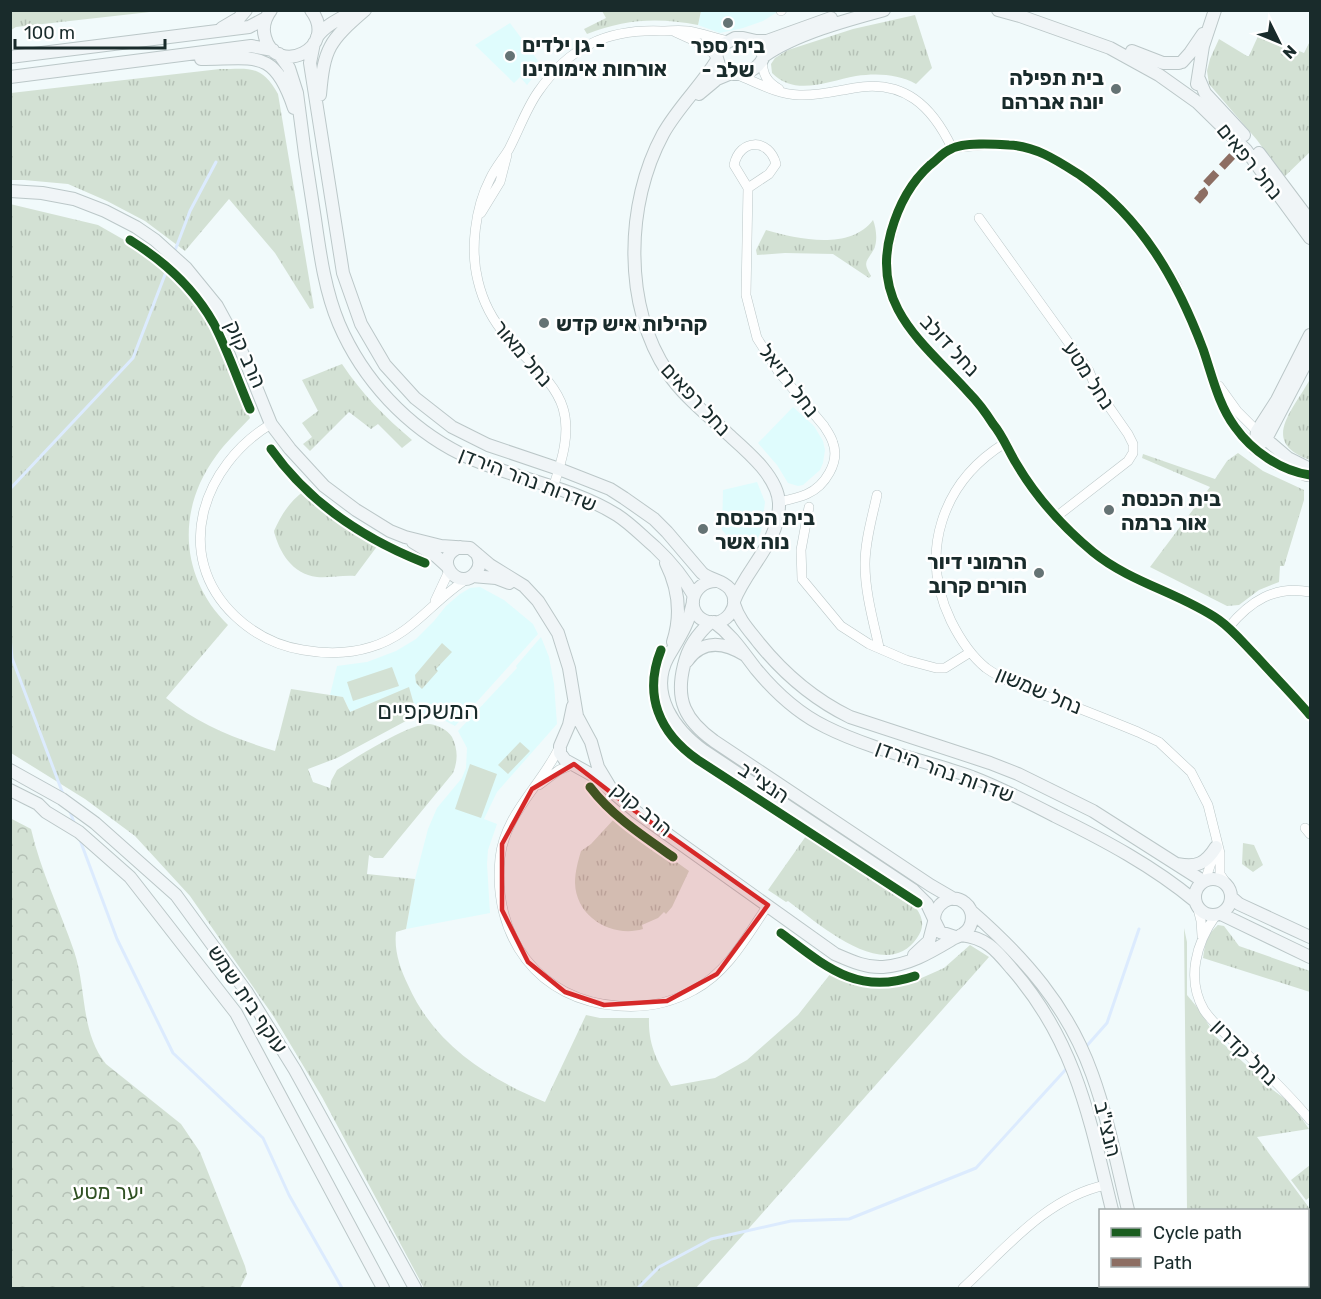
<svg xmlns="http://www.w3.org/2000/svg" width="1321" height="1299" font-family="Rubik,'Noto Sans Hebrew',sans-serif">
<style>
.built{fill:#dffcfd}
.grass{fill:url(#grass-tufts)}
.forest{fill:url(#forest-crowns)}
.pitch{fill:#d3e1d4}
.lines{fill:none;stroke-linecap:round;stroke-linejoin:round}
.stream{stroke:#dcebfe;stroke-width:3}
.street-casing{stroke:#bbc7c8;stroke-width:10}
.secondary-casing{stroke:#bbc7c8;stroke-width:14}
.street{stroke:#fdfefe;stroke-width:9}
.secondary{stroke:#f0f5f7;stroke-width:12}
.quiet{stroke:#8d6e63;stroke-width:8;stroke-dasharray:15 8;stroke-linecap:butt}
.cycleway-casing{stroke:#fff;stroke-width:13}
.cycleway{stroke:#1b5e20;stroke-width:9}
.marked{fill:#d62828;fill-opacity:0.2;stroke:#d62828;stroke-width:4.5;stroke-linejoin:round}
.poi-dot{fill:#657374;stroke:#fff;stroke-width:2}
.labels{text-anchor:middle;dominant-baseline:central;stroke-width:5;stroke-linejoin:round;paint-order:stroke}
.poi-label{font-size:21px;font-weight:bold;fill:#192b2b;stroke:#fff;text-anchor:start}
.street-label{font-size:21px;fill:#192b2b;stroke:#fff}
.park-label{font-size:21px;fill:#305123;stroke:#fff}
.quarter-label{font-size:24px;fill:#192b2b;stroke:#fff}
</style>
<defs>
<pattern id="grass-tufts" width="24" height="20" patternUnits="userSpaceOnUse" patternTransform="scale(1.5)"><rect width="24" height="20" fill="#d3e1d4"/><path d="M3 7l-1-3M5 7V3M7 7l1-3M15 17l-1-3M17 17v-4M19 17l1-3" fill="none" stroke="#b5c1b6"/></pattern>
<pattern id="forest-crowns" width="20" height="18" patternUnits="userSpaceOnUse" patternTransform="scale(1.5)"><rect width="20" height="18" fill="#d3e1d4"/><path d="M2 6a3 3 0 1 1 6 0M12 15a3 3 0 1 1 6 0" fill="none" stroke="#b5c1b6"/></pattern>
</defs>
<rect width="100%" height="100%" fill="#f1fafb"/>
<path class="built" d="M701,11H779L763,21L743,28L720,33L698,25Z
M510,23L542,66L527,85L520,77L514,83L475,45Z
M793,407L814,426L823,441L825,450L823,463L820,470L803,485L798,486L788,483L777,465L758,443Z
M757,482L765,502L761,532L756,540L732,541L722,530L723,490Z
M480,587L504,600L533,624L538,634L455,726L434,715H417L409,688L350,712L343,697L330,695L337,666L367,662L396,651L416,639L434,621L446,606L460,594L470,588Z
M541,637L549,657L554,684L557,724L497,792L484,819L497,824L488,850L487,864L490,913L406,929L415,879L428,829L437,808L462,778L466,768L467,748L458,731L517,668L516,666Z"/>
<path class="grass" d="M11,10H159V11L16,27L11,30Z
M602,11H701L698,25C658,17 625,19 587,34L584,29L606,18Z
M915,15L932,68L916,84C898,74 877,73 856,76C828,81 795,97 772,73L771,64L775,58L788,50L853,29Z
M1259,34L1304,53L1310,41V152L1284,177L1257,140L1209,84L1207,71L1210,59L1219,39L1247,56H1249Z
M220,69C250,69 261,64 278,94L314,308L310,309L275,253L229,199L185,251L145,221L107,201L68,184L24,180H11V93Z
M10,204L98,225L133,245L169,272L186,290L213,331L250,418C239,430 226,442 216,456C176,510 180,578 228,625L166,698C198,724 236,739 275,751L291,689L343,697L350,712L409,687L417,715L337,758L308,769L313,782L330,788L331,781L337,770C355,758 408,724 428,724C436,724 448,730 452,737C458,749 458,761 453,773L383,858H374L369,855L367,874L415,879L406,929L396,932C394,951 400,968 408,985C434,1044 487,1078 545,1102L586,1015L600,1018H649C648,1046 658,1062 671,1086L715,1078L747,1060L798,1015L831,973L862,986L903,983L917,980L944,968L970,945L989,957L696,1288H424L322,1097L274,1017L190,896L135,836L85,799L11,753Z
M873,220C876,227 878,241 874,249C867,262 862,261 871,276L869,278L833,254L785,253L757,255L756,250L766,230C797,239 850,251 873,220Z
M342,364C362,394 385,417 412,440L402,448L378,424L371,429L349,412L310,451L303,444L312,437L302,423L318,411L302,380Z
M1310,379V460C1259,442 1293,411 1310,379Z
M1238,453L1263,471L1304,490V500L1284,566H1280L1279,582L1259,590L1239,605L1227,606L1150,567L1210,487L1142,458L1143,454L1215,479L1227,461Z
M304,491L341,522L378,545L355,576C343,575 329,578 317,577C292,574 279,552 274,531C281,515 290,501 304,491Z
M442,643L452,652L436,669L438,671L422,689L416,683L415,675Z
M520,742L530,751L508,774L498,765Z
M615,818L689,871L672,907L666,914L664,912L658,918L642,925L643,929C613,938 576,918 575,883C575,872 578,861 581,851L591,844Z
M806,836L916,908C923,918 925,927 917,938C885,985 817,922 788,901L786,902L768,890Z
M1243,843L1254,845L1263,865L1253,872L1242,864Z
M1218,925L1224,926L1239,946L1310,971V992L1203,958C1205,944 1207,934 1218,925Z
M1184,928L1187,942V995L1201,1012L1215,1036L1273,1090L1292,1104L1309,1129L1257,1137L1310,1209V1288H1188V1286H1308V1210H1187Z
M1310,1165V1197L1306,1200L1291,1180Z"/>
<path class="forest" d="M10,818L31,829C41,872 60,910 74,951C87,989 80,1032 106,1064L181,1124L200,1152L245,1266L247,1274L240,1288H11Z"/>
<path class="pitch" d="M392,667L399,686L353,701L347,682Z
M470,764L497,774L481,818L455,809Z"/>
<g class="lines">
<path class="stream" d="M174,253L190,211L216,162
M10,489L133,358L171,259
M10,637L12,658L63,794
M69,809L75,825
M80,840L117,939L173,1053L263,1138L289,1195L342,1288
M1084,1049L1107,1023L1139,929
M638,1288L659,1267L711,1239L791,1221L849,1219L976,1168L1068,1067"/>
<g class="street-casing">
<path id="street" d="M781,11L782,10
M675,32L697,42L716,55
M762,61C763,75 767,82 779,89
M738,75C758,83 776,94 799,95C818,96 836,91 854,88C904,79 932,106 952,148
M748,188L769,174L776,164C769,138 740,138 734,165L748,188L746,295L757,338L778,371L824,426C827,431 831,436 833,443C840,462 825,486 807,494C798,498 788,500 779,502
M481,213L500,182L507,155
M979,218L1089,371L1096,388L1128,434L1133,444V453L1128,461L1056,517
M1219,386L1237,411L1257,431
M271,424C203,465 171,555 235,616C254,634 277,646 303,650C326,654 349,654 371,647C412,635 433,600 467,579
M1005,443C942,482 918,553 951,621C960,639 970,655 986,668C1007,683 1033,691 1057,700C1084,710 1111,721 1138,732L1159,742L1191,772L1208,805L1220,853V874L1228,886
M1255,448L1233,424L1220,399L1201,345L1176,284L1141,231L1095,185L1049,155L1018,145L993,144L952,148L924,171L912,186L896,216L887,255L888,279L892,299L909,329L983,410L998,430L1016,464L1037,496L1073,534L1095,554L1130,576L1195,605L1222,622L1310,715
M553,488C561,463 571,434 563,408C554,379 525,360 507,337C493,321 483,302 478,281C470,250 475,208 490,179C495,168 503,159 509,149C519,130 526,109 538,92C569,47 606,29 661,31C670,31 679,30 688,31C701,33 714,38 728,41
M877,495C872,518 865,541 865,564C865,592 873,620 879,647
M809,507L801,550L802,579L841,626L869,644L906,660L936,668H945L969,653
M435,601L449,571
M1228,628C1250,601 1275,585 1310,592
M560,746C542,785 505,813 500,858C492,936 538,1001 619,1006C644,1008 671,1003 694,990C728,972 747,936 768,905
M539,785L559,770L574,764
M1305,828L1310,834
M1205,881L1215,851
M1198,909L1201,921L1202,936
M1216,915C1196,943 1186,979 1204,1010C1214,1025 1230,1038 1243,1050C1266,1073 1290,1095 1310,1120
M963,1288C1005,1249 1047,1197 1106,1185"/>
</g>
<g class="secondary-casing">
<path id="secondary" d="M271,10C265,18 262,27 265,37C276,78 340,48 311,10
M998,10L1020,16L1110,48L1159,75L1197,102L1246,150L1310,238
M222,28L239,18L246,10
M317,37C326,24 342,18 356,10
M735,38H743L756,41L764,56C758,73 733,80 720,68L716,55L722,45Z
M756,41H767L831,18
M314,43L310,63L343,273L361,324L385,365L415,398L452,427L488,445L559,469L610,489L624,498L654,519L667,532L702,573C710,580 723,580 730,589C742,605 726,627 708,622C683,614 691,581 716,581
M1132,51L1163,63H1179
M279,54L289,68L297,93C302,135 308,177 315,219C320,254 325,291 339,324C363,380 407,427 461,454C511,479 569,485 617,515C631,524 642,536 655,547C671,562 683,576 694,596
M764,56C795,34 847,20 884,10
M10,57L249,27L266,18
M201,59C256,59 274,48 294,108
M717,60C701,86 678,107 663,134C625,204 623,306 668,373C683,396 709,416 729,435C747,451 778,477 779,503C780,542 747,567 734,601
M1182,62L1190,53L1203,34
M10,77L251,46L273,50
M1199,79L1205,93L1244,135
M1197,84L1203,46L1215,10
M699,94L717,79L729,74
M320,95C324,48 329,41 365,10
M1259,153L1310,221
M10,191L42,193L74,199L105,211L136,227L155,240L186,268L217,306L241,350L271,424L290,449L324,486L356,510L390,531L405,537L441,546L470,548L490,565L524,586L538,601L558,633L569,668L577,716L591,742L598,767L613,792
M1260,434L1288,458L1310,469
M1255,448L1257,431L1277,400L1310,335
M1255,448L1266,439L1310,355
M1255,448L1276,463L1307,475
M413,542L436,556L447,566
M460,547C429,559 461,594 476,572C481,566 480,560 477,554
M666,563C679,589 682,614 673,642
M472,576L496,578L509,583
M693,602C689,624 679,638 668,657C648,694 675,730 704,751L913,890L927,904L934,919
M734,604C739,620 749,630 759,643C785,675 813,699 850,717L990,763L1018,774L1093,811L1203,881
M711,622C697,634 688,647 684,665C675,700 685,720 714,741L930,885L954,899
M714,622C732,635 742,651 756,669C775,692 799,714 826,727C872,750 924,760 972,777C1001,788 1028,802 1055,816C1104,840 1153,866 1195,901
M687,661C702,639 724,642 745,655
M573,706L569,725L560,746V753L565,760L592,775L635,811L835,954C851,961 866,968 883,967C909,965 929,953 951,940C955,937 959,937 963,934C974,927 975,911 965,903C951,891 934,905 934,920L940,932L955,937
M10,770L62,799L95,823L176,895L246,991L295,1070L415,1288
M10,790L38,804L46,812L79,832L130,877L236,1013L383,1288
M1178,864C1197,868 1206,863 1216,847
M1195 897a18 18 0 1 1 36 0a18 18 0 1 1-36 0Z
M1231,897L1239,904L1310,937
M971,911C1024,957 1068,1007 1092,1074C1108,1118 1117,1165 1128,1210
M1221,914L1310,957
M961,935C987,938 996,950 1012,969C1076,1042 1090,1120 1112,1210
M914,955L929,941L934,922
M1131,1286V1288
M1147,1286V1288"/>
</g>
<use href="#street" class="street"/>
<use href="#secondary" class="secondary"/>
<path class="quiet" d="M1197,201L1204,193L1201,189L1236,152"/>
<g class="cycleway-casing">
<path id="cycleway" d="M130,240C164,261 194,288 214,324C228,351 238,381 250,409
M271,449C310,504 364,539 425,563
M1310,475C1281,471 1252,451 1235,427C1218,404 1212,375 1203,349C1177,280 1142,218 1080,175C1058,161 1036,146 1009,145C994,144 964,142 951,149C943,152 937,160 930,165C910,183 898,207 891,232C870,307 925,344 969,393C978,402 986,413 993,424C1003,436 1008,450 1016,463C1036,497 1063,527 1093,552C1131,583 1180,593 1219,620C1233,630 1245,645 1257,657C1275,677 1293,695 1310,715
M661,650C643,695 659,733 698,760L918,903
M590,787C612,816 643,836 673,857
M781,933C825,966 857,996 915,976"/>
</g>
<use href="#cycleway" class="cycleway"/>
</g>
<path class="marked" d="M574,764L635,811L768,905L717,974L667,1001L604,1005L565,992L528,962L502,910V844L532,789Z"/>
<g class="poi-dot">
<circle cx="728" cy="23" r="6"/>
<circle cx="510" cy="56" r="6"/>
<circle cx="1116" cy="89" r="6"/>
<circle cx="544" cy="323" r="6"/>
<circle cx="1109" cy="510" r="6"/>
<circle cx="703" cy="529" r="6"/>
<circle cx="1039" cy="573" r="6"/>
</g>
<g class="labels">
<g class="poi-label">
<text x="522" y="44">גן ילדים -<tspan x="522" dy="24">אורחות אימותינו</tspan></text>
<text x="728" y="45" text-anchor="middle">בית ספר<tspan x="728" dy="24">- שלב</tspan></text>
<text x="1104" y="77" text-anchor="end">בית תפילה<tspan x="1104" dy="24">יונה אברהם</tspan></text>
<text x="556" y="323">קהילות איש קדש</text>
<text x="1121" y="498">בית הכנסת<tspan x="1121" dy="24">אור ברמה</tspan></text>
<text x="715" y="517">בית הכנסת<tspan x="715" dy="24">נוה אשר</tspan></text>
<text x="1027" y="561" text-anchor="end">הרמוני דיור<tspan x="1027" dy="24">הורים קרוב</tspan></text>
</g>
<g class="street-label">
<text transform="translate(1250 161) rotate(51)">נחל רפאים</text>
<text transform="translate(950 345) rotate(47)">נחל דולב</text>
<text transform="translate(523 353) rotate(50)">נחל מאור</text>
<text transform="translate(246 354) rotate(66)">הרב קוק</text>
<text transform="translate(1089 375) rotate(57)">נחל מטע</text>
<text transform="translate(789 380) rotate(53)">נחל רזיאל</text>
<text transform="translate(696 399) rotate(47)">נחל רפאים</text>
<text transform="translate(528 479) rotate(21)">שדרות נהר הירדן</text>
<text transform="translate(1039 690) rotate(23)">נחל שמשון</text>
<text transform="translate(945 771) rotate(20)">שדרות נהר הירדן</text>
<text transform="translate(764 782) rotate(34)">הנצי"ב</text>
<text transform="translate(642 809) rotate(39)">הרב קוק</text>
<text transform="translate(248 999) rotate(56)">עוקף בית שמש</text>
<text transform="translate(1245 1052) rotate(45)">נחל קדרון</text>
<text transform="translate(1108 1129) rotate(76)">הנצי"ב</text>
</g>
<g class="park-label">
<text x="108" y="1191">יער מטע</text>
</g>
<g class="quarter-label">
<text x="428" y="711">המשקפיים</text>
</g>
</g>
<rect width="1321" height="1299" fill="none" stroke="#192b2b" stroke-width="24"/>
<rect x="1099" y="1209" width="210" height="78" fill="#ffffff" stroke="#a3aaaa" stroke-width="1.5"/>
<rect x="1111" y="1228" width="30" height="9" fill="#1b5e20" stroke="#a3aaaa" stroke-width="1.5"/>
<text x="1153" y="1239" font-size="18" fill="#192b2b">Cycle path</text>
<rect x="1111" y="1258" width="30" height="9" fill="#8d6e63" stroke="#a3aaaa" stroke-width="1.5"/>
<text x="1153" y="1269" font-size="18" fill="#192b2b">Path</text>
<g transform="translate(1279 42) rotate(133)" stroke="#ffffff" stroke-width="4.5" paint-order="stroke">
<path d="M0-4.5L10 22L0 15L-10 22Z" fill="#192b2b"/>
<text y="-9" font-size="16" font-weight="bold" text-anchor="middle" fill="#192b2b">N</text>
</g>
<path d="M15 39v9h150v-9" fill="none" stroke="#192b2b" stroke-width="3"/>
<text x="24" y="39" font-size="18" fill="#192b2b" stroke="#ffffff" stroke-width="4.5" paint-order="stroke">100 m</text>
</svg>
